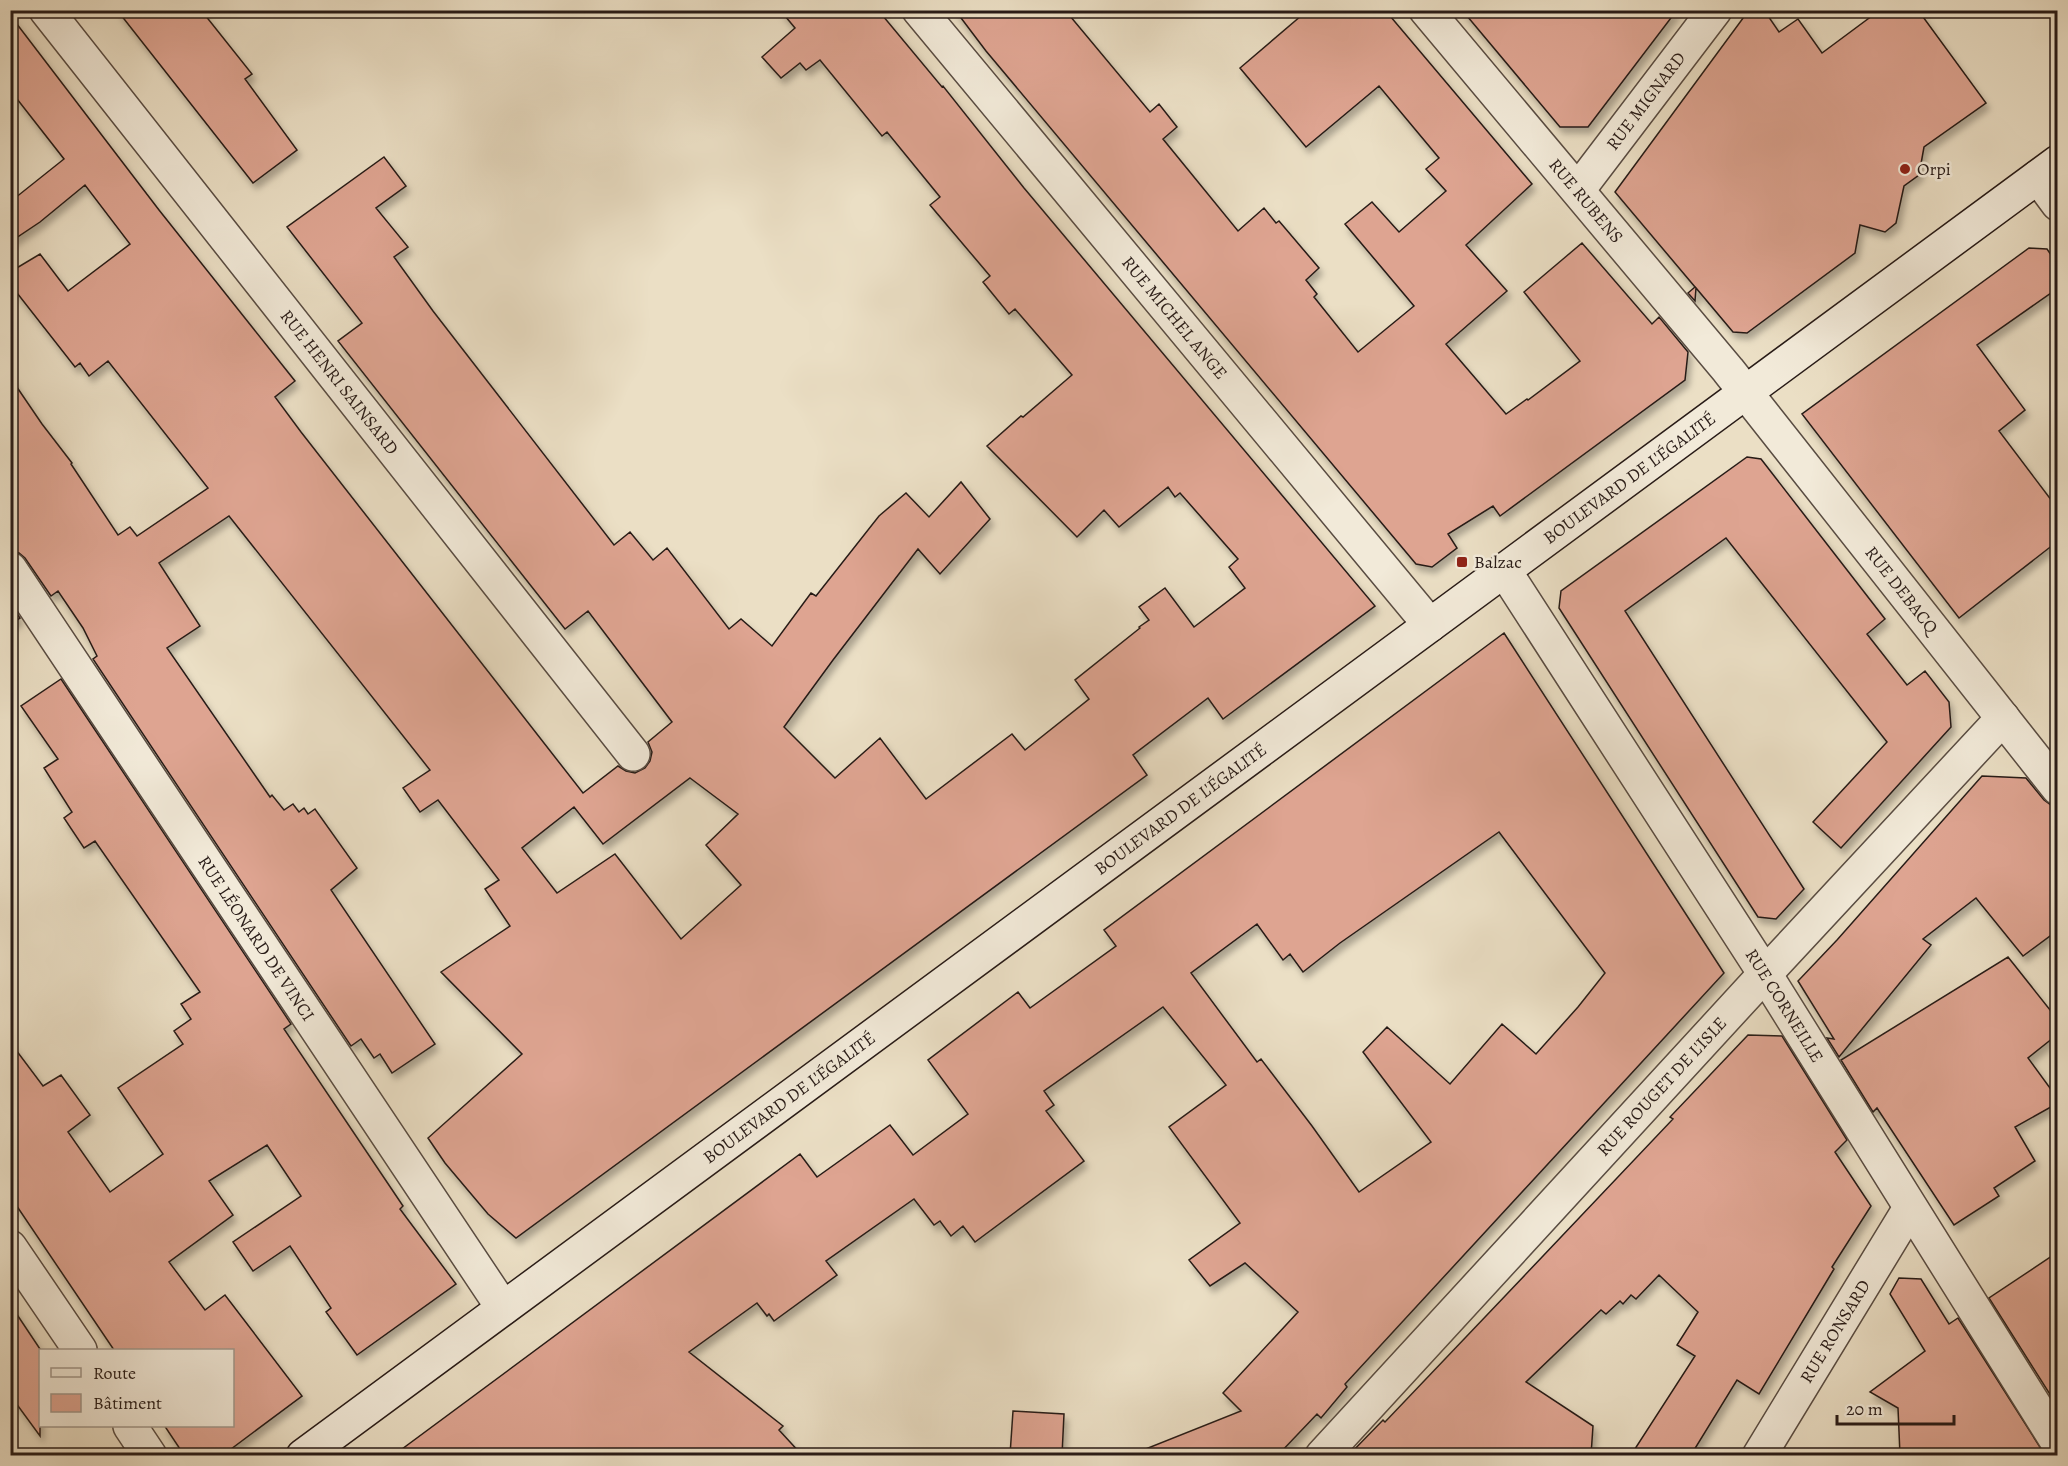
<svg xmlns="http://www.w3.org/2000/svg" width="2068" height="1466" font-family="Alegreya,serif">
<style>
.building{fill:#dea491;stroke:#281b17;stroke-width:1.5;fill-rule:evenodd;filter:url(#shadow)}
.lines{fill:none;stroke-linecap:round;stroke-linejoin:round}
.minor-casing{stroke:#594c42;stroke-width:36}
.secondary-casing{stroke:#281b17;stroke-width:36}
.minor{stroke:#f2ead9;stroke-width:33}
.secondary{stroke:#f2ead9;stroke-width:33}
.poi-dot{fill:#8f2418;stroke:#f2ead9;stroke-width:2}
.labels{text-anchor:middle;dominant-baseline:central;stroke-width:5;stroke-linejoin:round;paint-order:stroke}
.street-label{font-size:18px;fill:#281b17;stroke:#f2ead9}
.poi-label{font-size:18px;fill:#281b17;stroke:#f2ead9;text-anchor:start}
</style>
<defs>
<filter id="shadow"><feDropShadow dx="3.5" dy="6" stdDeviation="3" flood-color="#0004"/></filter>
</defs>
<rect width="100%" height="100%" fill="#ebdfc5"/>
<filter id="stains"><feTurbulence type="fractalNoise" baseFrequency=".00333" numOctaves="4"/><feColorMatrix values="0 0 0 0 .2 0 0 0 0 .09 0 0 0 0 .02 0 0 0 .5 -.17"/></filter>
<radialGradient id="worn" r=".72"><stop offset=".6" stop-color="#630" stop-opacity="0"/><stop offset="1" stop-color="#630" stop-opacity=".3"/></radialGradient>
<path class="building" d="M117,10H201L252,74L245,79L297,150L253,183Z
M780,10H878L942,87L943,86L1024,188L1375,606L1223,719L1208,698L1133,755L1147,775L516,1238L488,1214L445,1163L428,1138L522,1054L441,972L510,926L485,889L499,880L438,800L420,812L403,788L430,770L229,516L159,563L200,626L167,648L270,797L272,795L284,810L293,804L299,812L304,808L308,814L315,809L357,868L331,890L435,1044L392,1073L380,1054L374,1058L361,1039L351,1046L93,659L97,656L83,628L58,591L51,596L25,558L19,553L10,551V377L42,424L72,463L71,464L118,535L130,527L137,536L208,488L108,361L89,376L80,363L75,367L10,284V272L40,254L68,291L130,244L85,185L40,222L10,242V202L64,159L10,90V15L159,210L295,381L275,397L301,432L583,793L618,766L626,771L635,773L645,768L650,761L652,752L648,742L672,722L588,611L565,629L338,341L362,323L287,227L384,157L406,186L376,208L408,247L394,257L433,311L614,545L630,532L653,560L667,548L729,629L741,619L772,646L811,593L816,596L879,516L906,493L929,517L961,482L990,519L940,574L918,549L833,660L784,727L835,778L880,738L926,799L1012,734L1025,750L1089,699L1075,680L1140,628L1139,627L1149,620L1139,607L1165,588L1194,627L1245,588L1229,567L1238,559L1180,493L1175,497L1168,487L1119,527L1104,510L1077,537L987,446L1021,416L1023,417L1072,375L1015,309L1009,314L983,282L990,276L930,205L940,197L887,132L882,136L820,60L806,70L800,63L781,78L762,57L795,28ZM690,778L738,814L706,845L741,885L681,939L615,854L557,893L522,848L574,807L603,844Z
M955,10H1065L1150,112L1159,104L1177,127L1163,139L1238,231L1264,208L1276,223L1279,221L1319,268L1306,280L1317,294L1314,297L1358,352L1414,306L1345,224L1372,202L1399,232L1446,191L1426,169L1439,158L1379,86L1306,147L1240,68L1308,10H1385L1532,184L1466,245L1507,291L1446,344L1506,414L1527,399L1528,400L1580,361L1524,292L1582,243L1652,324L1659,317L1688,352L1685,380L1500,516L1493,506L1448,534L1457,548L1432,567L1416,564L986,51Z
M1462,10H1677L1588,127H1560Z
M1749,10H1764L1779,32L1798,19L1822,53L1880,10H1918L1986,103L1924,147L1919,175L1904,186L1896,223L1885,232L1860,225L1855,253L1747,333L1733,332L1696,288L1695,301L1688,293L1695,287L1615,192Z
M2029,248L2047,249L2058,265V288L1977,345L2025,410L1999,431L2058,509V541L1959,618L1802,414Z
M1747,457L1761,459L1885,619L1867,634L1907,685L1925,671L1949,702L1951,727L1841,848L1813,822L1887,742L1726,538L1625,611L1804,889L1776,919L1758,917L1559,608L1561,591Z
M10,604L20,618L10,625Z
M1504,633L1724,973L1345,1384L1347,1387L1321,1418L1317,1414L1278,1455H1133V1454L1241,1411L1223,1393L1298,1312L1245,1263L1210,1286L1189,1260L1240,1223L1169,1127L1226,1085L1163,1007L1044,1091L1054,1105L1046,1111L1084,1161L975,1242L963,1226L951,1236L940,1221L934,1225L914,1199L826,1261L837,1275L774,1321L769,1314L767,1316L757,1303L689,1352L783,1426L779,1430L802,1455H557L552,1449L543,1455H394L800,1154L817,1177L890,1125L913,1155L968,1114L928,1060L1018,992L1030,1008L1116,946L1104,930ZM1499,832L1605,973L1578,1007L1536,1054L1502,1024L1450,1084L1387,1027L1363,1052L1431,1142L1359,1192L1312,1126L1261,1059L1257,1062L1191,973L1257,924L1283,960L1290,954L1303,972L1340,943Z
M61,679L291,1024L284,1029L403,1206L400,1209L456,1284L357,1355L326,1312L331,1308L290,1246L253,1271L233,1242L301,1196L267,1145L209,1181L233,1215L169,1262L205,1310L225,1295L302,1396L223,1455H184L164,1425H232V1350H114L10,1196V1042L43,1086L61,1075L90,1115L68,1132L110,1192L163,1154L118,1088L183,1044L174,1031L191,1019L181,1004L200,992L95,841L84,848L64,818L72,812L44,768L58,759L21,706Z
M1982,776L2026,778L2044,800L2051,805L2058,806V930L2023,956L1976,898L1923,939L1931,945L1839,1057L1827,1038L1834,1039L1798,981L1837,940Z
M2008,957L2058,1020V1034L2028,1058L2058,1099V1103L2015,1127L2035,1161L1994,1188L1999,1196L1954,1225L1877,1108L1873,1112L1841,1060Z
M1748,1035L1782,1036L1847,1140L1835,1152L1871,1206L1832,1267L1834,1269L1759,1394L1737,1380L1691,1455H1631L1695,1356L1677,1345L1698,1312L1659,1275L1636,1299L1631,1295L1623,1304L1620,1301L1606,1314L1601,1310L1526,1382L1593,1426L1591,1455H1349L1383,1420L1385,1422L1506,1295L1673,1119L1670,1117Z
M2058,1252V1407L1989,1298Z
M1899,1278L1921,1279L1949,1324L1958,1318L2045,1455H1900L1898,1408L1870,1392L1925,1351L1890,1294Z
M10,1304L40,1349V1436L10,1395Z
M1013,1411L1064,1414L1062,1455H1010Z"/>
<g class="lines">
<g class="minor-casing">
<g id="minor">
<path id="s1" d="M46,10L633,754"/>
<path id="s2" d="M919,10L1430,625"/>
<path id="s3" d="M1426,10L1728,370L2058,788"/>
<path d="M2038,177L2058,204"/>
<path id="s4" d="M1578,190L1715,10"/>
<path id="s5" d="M10,569L503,1308"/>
<path id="s6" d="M1504,570L1765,974L2058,1443"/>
<path d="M10,1247L80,1350"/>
<path d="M130,1426L150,1456"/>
<path id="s7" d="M1322,1456L1765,974L2003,718"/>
<path id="s8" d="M1759,1456L1910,1208"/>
</g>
</g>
<g class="secondary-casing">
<g id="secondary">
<path id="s9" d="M303,1456L2058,162"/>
</g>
</g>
<use href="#minor" class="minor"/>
<use href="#secondary" class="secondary"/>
</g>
<g class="poi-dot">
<circle cx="1905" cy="169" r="6"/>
<rect x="1456" y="556" width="12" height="12" rx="3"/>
</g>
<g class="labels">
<g class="street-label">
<text stroke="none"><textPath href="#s4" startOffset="112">RUE MIGNARD</textPath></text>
<text stroke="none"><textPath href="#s3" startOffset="249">RUE RUBENS</textPath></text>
<text stroke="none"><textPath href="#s2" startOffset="400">RUE MICHEL ANGE</textPath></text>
<text stroke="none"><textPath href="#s1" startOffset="474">RUE HENRI SAINSARD</textPath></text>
<text stroke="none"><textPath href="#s9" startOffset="1648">BOULEVARD DE L'ÉGALITÉ</textPath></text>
<text stroke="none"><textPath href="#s3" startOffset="750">RUE DEBACQ</textPath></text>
<text stroke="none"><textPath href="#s9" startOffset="1090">BOULEVARD DE L'ÉGALITÉ</textPath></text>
<text stroke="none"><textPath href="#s5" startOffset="444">RUE LÉONARD DE VINCI</textPath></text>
<text stroke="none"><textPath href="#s6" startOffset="518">RUE CORNEILLE</textPath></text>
<text stroke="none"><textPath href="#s7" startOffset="502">RUE ROUGET DE L'ISLE</textPath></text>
<text stroke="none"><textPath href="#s9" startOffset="604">BOULEVARD DE L'ÉGALITÉ</textPath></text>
<text stroke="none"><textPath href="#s8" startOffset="146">RUE RONSARD</textPath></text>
</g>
<g class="poi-label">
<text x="1917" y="169">Orpi</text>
<text x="1474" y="562">Balzac</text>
</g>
</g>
<rect width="2068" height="1466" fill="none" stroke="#ebdfc5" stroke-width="36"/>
<rect x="12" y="12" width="2044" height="1442" fill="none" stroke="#281b17" stroke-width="3"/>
<rect x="18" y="18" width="2032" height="1430" fill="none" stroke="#281b17" stroke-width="1.5"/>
<rect x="39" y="1349" width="195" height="78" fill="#f2ead9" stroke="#a1978b" stroke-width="1.5"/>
<rect x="51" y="1368" width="30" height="9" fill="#f2ead9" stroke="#a1978b" stroke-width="1.5"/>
<text x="93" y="1379" font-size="18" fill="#281b17">Route</text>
<rect x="51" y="1394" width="30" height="18" fill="#dea491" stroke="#a1978b" stroke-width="1.5"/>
<text x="93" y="1409" font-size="18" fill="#281b17">Bâtiment</text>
<path d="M1837 1415v9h117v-9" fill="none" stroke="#281b17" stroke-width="3"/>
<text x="1846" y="1415" font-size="18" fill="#281b17" stroke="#f2ead9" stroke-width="4.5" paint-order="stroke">20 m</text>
<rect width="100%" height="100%" filter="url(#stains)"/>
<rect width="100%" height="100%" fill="url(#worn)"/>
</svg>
